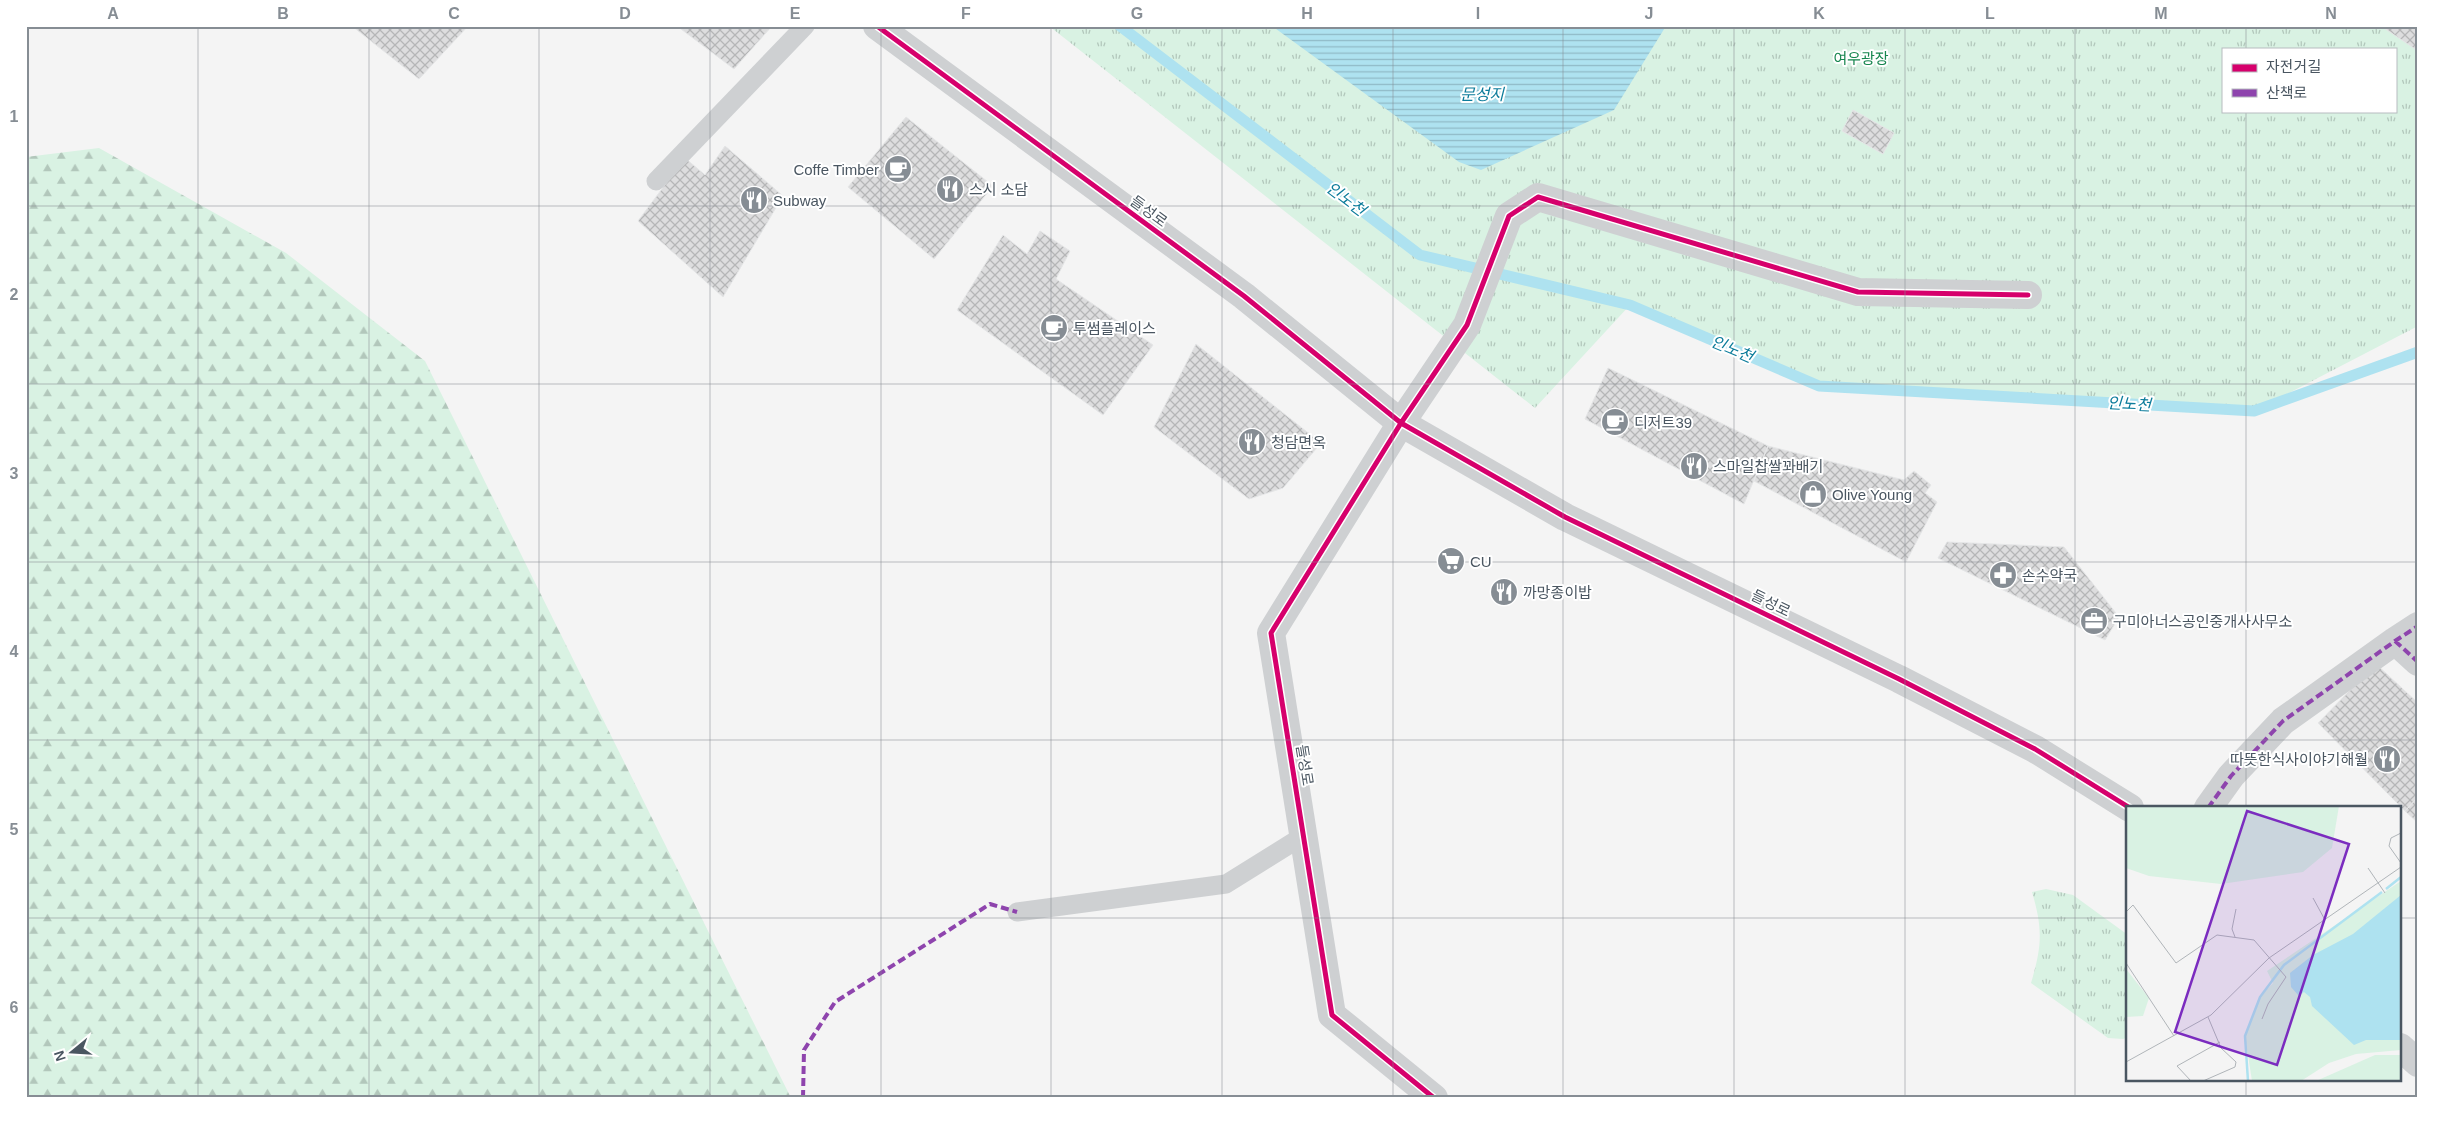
<svg xmlns="http://www.w3.org/2000/svg" width="2444" height="1124" font-family="Arial,'Noto Sans KR',sans-serif">
<style>
.forest{fill:url(#forest-firs)}
.park{fill:url(#park-tufts);fill-rule:evenodd}
.water{fill:url(#water-rules)}
.lines{fill:none;stroke-linecap:round;stroke-linejoin:round}
.stream{stroke:#aee2f0;stroke-width:11}
.building{fill:url(#building-cross-hatch);stroke:#e5e6e7}
.service{stroke:#ced0d2;stroke-width:19}
.minor{stroke:#ced0d2;stroke-width:28}
.tertiary{stroke:#ced0d2;stroke-width:28}
.quiet{stroke:#8e44ad;stroke-width:4;stroke-dasharray:8 4;stroke-linecap:butt}
.cycleway-casing{stroke:#fff;stroke-width:8}
.cycleway{stroke:#d6006c;stroke-width:5}
.grid{fill:none;stroke:#868d94;stroke-width:1;stroke-opacity:0.55}
.labels{text-anchor:middle;dominant-baseline:central;stroke-width:4;stroke-linejoin:round;paint-order:stroke}
.park-label{font-size:15px;fill:#17864f;stroke:#fff}
.poi-label{font-size:15px;fill:#4a5661;stroke:#fff;text-anchor:start}
.street-label{font-size:15px;fill:#4a5661;stroke:#fff}
.water-label{font-size:16px;font-style:italic;fill:#0c7c9b;stroke:#fff}
.inset-river{fill:none;stroke:#aee2f0;stroke-width:2.5}
.inset-road{fill:none;stroke:#b0b5b9;stroke-width:1}
.view{fill:#7b2cbf;fill-opacity:0.15;stroke:#7b2cbf;stroke-width:2.5}
.inset-edge{fill:none;stroke:#4a5661;stroke-width:2.5}
.neatline{fill:none;stroke:#868d94;stroke-width:2}
.grid-label{font-size:16px;text-anchor:middle;font-weight:bold;fill:#868d94}
</style>
<defs>
<pattern id="forest-firs" width="22" height="20" patternUnits="userSpaceOnUse" patternTransform="scale(1.25)"><rect width="22" height="20" fill="#d9f2e3"/><path d="M5 1l3.5 6h-7zM16 11l3.5 6h-7z" fill="#b2c7bb"/></pattern>
<pattern id="park-tufts" width="24" height="20" patternUnits="userSpaceOnUse" patternTransform="scale(1.25)"><rect width="24" height="20" fill="#d9f2e3"/><path d="M3 7l-1-3M5 7V3M7 7l1-3M15 17l-1-3M17 17v-4M19 17l1-3" fill="none" stroke="#b2c7bb"/></pattern>
<pattern id="water-rules" width="6" height="5" patternUnits="userSpaceOnUse" patternTransform="scale(1.25)"><rect width="6" height="5" fill="#aee2f0"/><path d="M0 2.5h6" fill="none" stroke="#90bac6"/></pattern>
<pattern id="building-cross-hatch" width="8" height="8" patternUnits="userSpaceOnUse" patternTransform="scale(1.25)"><rect width="8" height="8" fill="#ddddde"/><path d="M0 0l8 8M0 8l8-8" fill="none" stroke="#b5b6b7"/></pattern>
</defs>
<rect width="100%" height="100%" fill="#f4f4f4"/>
<path class="forest" d="M99,148L286,253L425,361L791,1098H26V157Z"/>
<path class="park" d="M1049,26H2418V326L2254,411L1819,386L1630,305L1535,408ZM2223,49H2395V111H2223Z
M2046,889L2073,895L2128,935V1037L2123,1039L2108,1038L2031,983C2042,946 2043,929 2032,892Z"/>
<path class="water" d="M1272,26H1666L1614,110L1481,170L1459,162Z"/>
<g class="lines">
<path class="stream" d="M1120,26L1420,255L1630,305L1819,386L2254,411L2418,352"/>
</g>
<path class="building" d="M352,26H468L419,79Z
M677,26H772L734,69Z
M2381,26H2418V51Z
M1853,110L1894,133L1883,154L1842,131Z
M906,117L993,186L934,259L848,187Z
M725,146L783,196L723,297L638,221L685,158L705,175Z
M1040,231L1070,251L1056,279L1153,345L1103,415L957,310L1003,235L1027,254Z
M1196,344L1321,443L1283,488L1249,499L1154,427Z
M1608,368L1768,446L1744,504L1585,419Z
M1768,446L1904,480L1914,471L1931,485L1925,493L1937,502L1906,562L1754,481Z
M1947,542L2064,547L2119,617L2105,640L1938,558Z
M2376,664L2418,703V797L2405,811L2318,723Z
M2418,797V823L2405,811Z"/>
<g class="lines">
<path class="service" d="M656,181L805,26
M1017,912L1226,884L1303,836"/>
<path class="minor" d="M2395,641L2418,662
M2208,808L2231,776L2283,721L2395,641L2418,626
M1434,1098L1332,1015L1271,633L1401,423L1467,325L1509,216L1538,197L1858,292L2028,295"/>
<path class="tertiary" d="M877,26L1244,296L1401,423L1565,517L1899,679L2035,749L2130,808
M2400,1047L2418,1063"/>
<path class="quiet" d="M2395,641L2418,662
M2208,808L2231,776L2283,721L2395,641L2418,626
M803,1098L804,1050L835,1002L990,904L1017,912"/>
<g class="cycleway-casing">
<path id="cycleway" d="M877,26L1244,296L1401,423L1565,517L1899,679L2035,749L2130,808
M1434,1098L1332,1015L1271,633L1401,423L1467,325L1509,216L1538,197L1858,292L2028,295"/>
</g>
<use href="#cycleway" class="cycleway"/>
</g>
<path class="grid" d="M198,26V1098M369,26V1098M539,26V1098M710,26V1098M881,26V1098M1051,26V1098M1222,26V1098M1393,26V1098M1563,26V1098M1734,26V1098M1905,26V1098M2075,26V1098M2246,26V49M2246,111V808M26,206H2418M26,384H2418M26,562H2418M26,740H2418M26,918H2128M2400,918H2418M2246,1080V1098"/>
<defs>
<g id="cafe-disc" transform="scale(1.4375)"><circle r="9.5" fill="#868d94" stroke="#fff"/><path d="M-5.5-4.5H6V0H3Q3 3.5 0 3.5H-2.5Q-5.5 3.5-5.5 0ZM3-3.2v2h1.7v-2ZM-6 4.5H4V6H-6Z" fill="#fff"/></g>
<g id="restaurant-disc" transform="scale(1.4375)"><circle r="9.5" fill="#868d94" stroke="#fff"/><path d="M-5-6h1v4h1v-4h1v4h1v-4h1v5L-1.5 .5V6h-2V.5L-5-1ZM5-6V6H3V1.5H1.5Q1.5-4 5-6Z" fill="#fff"/></g>
<g id="shop-disc" transform="scale(1.4375)"><circle r="9.5" fill="#868d94" stroke="#fff"/><path d="M-5-2.5h2.3a2.7 3.5 0 0 1 5.4 0H5L5.5 6h-11ZM-1.5-2.5h3a1.5 2.3 0 0 0-3 0Z" fill="#fff"/></g>
<g id="supermarket-disc" transform="scale(1.4375)"><circle r="9.5" fill="#868d94" stroke="#fff"/><path d="M-6-5.5h2.5l.6 2H6L4.5 2H-2.5L-4.4-4H-6ZM-1.5 3.2a1.3 1.3 0 1 0 .1 0ZM3 3.2a1.3 1.3 0 1 0 .1 0Z" fill="#fff"/></g>
<g id="pharmacy-disc" transform="scale(1.4375)"><circle r="9.5" fill="#868d94" stroke="#fff"/><path d="M-2-6h4v4h4v4h-4v4h-4v-4h-4v-4h4Z" fill="#fff"/></g>
<g id="office-disc" transform="scale(1.4375)"><circle r="9.5" fill="#868d94" stroke="#fff"/><path d="M-6-3h4V-5.5h4V-3h4V5H-6ZM-1-4.5V-3h2v-1.5ZM-6 0V1H6V0Z" fill="#fff"/></g>
</defs>
<g fill-rule="evenodd">
<use href="#cafe-disc" x="898" y="169"/>
<use href="#restaurant-disc" x="950" y="189"/>
<use href="#restaurant-disc" x="754" y="200"/>
<use href="#cafe-disc" x="1054" y="328"/>
<use href="#cafe-disc" x="1615" y="422"/>
<use href="#restaurant-disc" x="1252" y="442"/>
<use href="#restaurant-disc" x="1694" y="466"/>
<use href="#shop-disc" x="1813" y="494"/>
<use href="#supermarket-disc" x="1451" y="561"/>
<use href="#pharmacy-disc" x="2003" y="575"/>
<use href="#restaurant-disc" x="1504" y="592"/>
<use href="#office-disc" x="2094" y="621"/>
<use href="#restaurant-disc" x="2387" y="759"/>
</g>
<g class="labels">
<g class="park-label">
<text x="1861" y="58">여우광장</text>
</g>
<g class="poi-label">
<text x="879" y="169" text-anchor="end">Coffe Timber</text>
<text x="969" y="189">스시 소담</text>
<text x="773" y="200">Subway</text>
<text x="1073" y="328">투썸플레이스</text>
<text x="1634" y="422">디저트39</text>
<text x="1271" y="442">청담면옥</text>
<text x="1713" y="466">스마일찹쌀꽈배기</text>
<text x="1832" y="494">Olive Young</text>
<text x="1470" y="561">CU</text>
<text x="2022" y="575">손수약국</text>
<text x="1523" y="592">까망종이밥</text>
<text x="2113" y="621">구미아너스공인중개사사무소</text>
<text x="2368" y="759" text-anchor="end">따뜻한식사이야기해월</text>
</g>
<g class="street-label">
<text transform="translate(1149 211) rotate(36)">들성로</text>
<text transform="translate(1771 603) rotate(26)">들성로</text>
<text transform="translate(1305 765) rotate(81)">들성로</text>
</g>
<g class="water-label">
<text x="1482" y="94">문성지</text>
<text transform="translate(1346 199) rotate(37)">인노천</text>
<text transform="translate(1732 349) rotate(23)">인노천</text>
<text transform="translate(2129 404) rotate(3)">인노천</text>
</g>
</g>
<g transform="translate(2126 806)">
<rect width="275" height="275" fill="#f4f4f4"/>
<path d="M0,0H213L206,42L177,66L95,78L23,70L0,62ZM0,163L23,192L17,210L0,211ZM249,249H275V275H190Z" fill="#d9f2e3"/>
<path d="M275,75V244L230,248L203,257L175,275H126L119,230L134,191L147,177L141,165Z" fill="#d9f2e3"/>
<path d="M275,89V234H240L228,239L186,200L184,191L178,186L173,190L165,181L164,167L187,149L227,128Z" fill="#aee2f0"/>
<path class="inset-river" d="M260,83L275,71M122,275L119,230L134,191L158,159L256,86"/>
<path class="inset-road" d="M275,27L265,32L263,40L275,57M242,62L259,87M187,92L199,114M0,106L7,99L50,157L91,129L128,134L160,171L142,198L136,213M109,131L106,123L110,103M0,157L48,230M0,256L85,209L143,152L275,61M65,275L51,260L94,236M77,275L109,261L110,256L95,242L82,211"/>
<path class="view" d="M121,5L223,38L151,259L49,226Z"/>
<rect width="275" height="275" class="inset-edge"/>
</g>
<rect width="2444" height="1124" fill="none" stroke="#ffffff" stroke-width="55"/>
<rect x="2222" y="48" width="175" height="65" fill="#ffffff" stroke="#b7bbc0"/>
<rect x="2232" y="64" width="25" height="8" fill="#d6006c" stroke="#b7bbc0"/>
<text x="2266" y="72" font-size="15" fill="#4a5661">자전거길</text>
<rect x="2232" y="89" width="25" height="8" fill="#8e44ad" stroke="#b7bbc0"/>
<text x="2266" y="98" font-size="15" fill="#4a5661">산책로</text>
<g transform="translate(72 1052) rotate(252)" stroke="#ffffff" stroke-width="4" paint-order="stroke">
<path d="M0-4L9 19L0 12L-9 19Z" fill="#4a5661"/>
<text y="-8" font-size="14" font-weight="bold" text-anchor="middle" fill="#4a5661">N</text>
</g>
<rect x="28" y="28" width="2388" height="1068" class="neatline"/>
<g class="grid-label">
<text x="113" y="19">A</text>
<text x="283" y="19">B</text>
<text x="454" y="19">C</text>
<text x="625" y="19">D</text>
<text x="795" y="19">E</text>
<text x="966" y="19">F</text>
<text x="1137" y="19">G</text>
<text x="1307" y="19">H</text>
<text x="1478" y="19">I</text>
<text x="1649" y="19">J</text>
<text x="1819" y="19">K</text>
<text x="1990" y="19">L</text>
<text x="2161" y="19">M</text>
<text x="2331" y="19">N</text>
<text x="14" y="122">1</text>
<text x="14" y="300">2</text>
<text x="14" y="479">3</text>
<text x="14" y="657">4</text>
<text x="14" y="835">5</text>
<text x="14" y="1013">6</text>
</g>
</svg>
